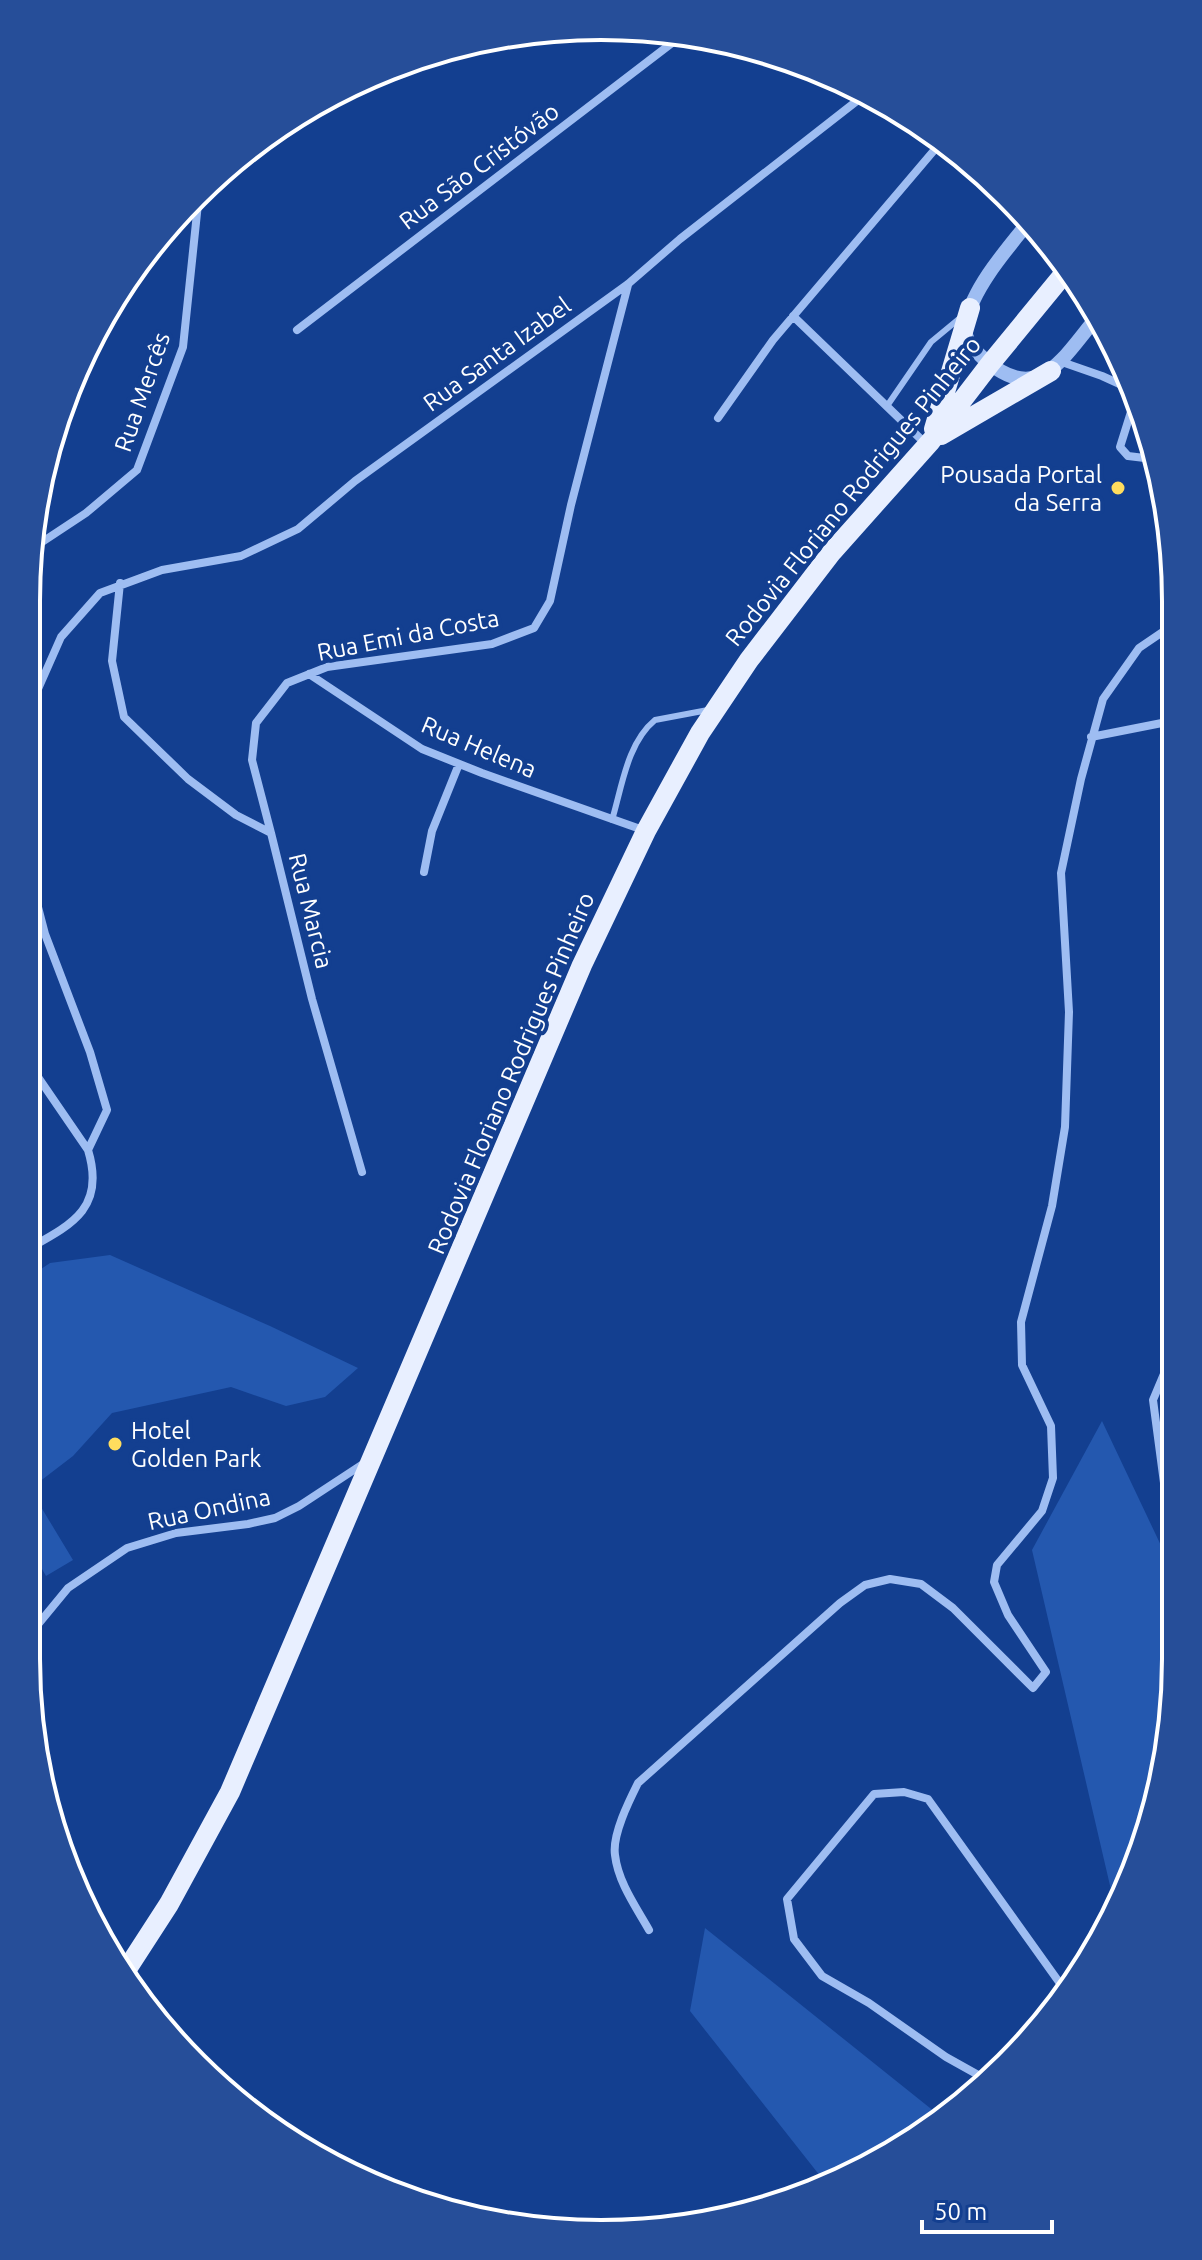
<svg xmlns="http://www.w3.org/2000/svg" width="1202" height="2260" font-family="Ubuntu,sans-serif">
<style>
.green{fill:#2458af}
.lines{fill:none;stroke-linecap:round;stroke-linejoin:round}
.service{stroke:#9ebdf2;stroke-width:6}
.minor{stroke:#9ebdf2;stroke-width:8}
.tertiary{stroke:#9ebdf2;stroke-width:14}
.primary{stroke:#e8efff;stroke-width:20}
.poi-dot{fill:#ffdd5e;stroke:#133f90;stroke-width:3}
.labels{text-anchor:middle;dominant-baseline:central;stroke-width:8;stroke-linejoin:round;paint-order:stroke}
.street-label{font-size:24px;fill:#fff;stroke:#133f90}
.poi-label{font-size:24px;fill:#fff;stroke:#133f90;text-anchor:end}
.rim{fill:none;stroke:#fff;stroke-width:4}
</style>
<rect width="100%" height="100%" fill="#133f90"/>
<path class="green" d="M110,1255L270,1326L358,1368L325,1397L286,1406L231,1387L112,1413L73,1456L26,1492V1279L50,1263Z
M1102,1421L1174,1573L1175,1696L1156,1808L1115,1907L1032,1550Z
M41,1507L73,1560L46,1576L26,1541V1516Z
M705,1928L940,2116L828,2186L690,2011Z"/>
<g class="lines">
<path class="service" d="M887,406L931,342L960,318
M612,820C622,787 627,743 655,720L708,710"/>
<path class="minor" d="M289,125L313,106
M793,316L927,445
M297,330L685,33
M1059,361L1102,376L1135,391
M1136,396L1120,447L1128,456L1153,459
M718,418L773,340L942,141
M30,550L86,513L137,470L183,347L199,194
M120,583L112,661L124,717L188,779L236,815L271,833L312,999L362,1172
M309,674L422,749L482,773L646,831
M27,714L61,637L100,593L162,570L241,556L298,529L355,481L628,284L680,239L867,93
M1091,737L1172,721
M271,833L252,760L256,723L287,683L327,667L492,644L534,628L550,601L571,505L628,285
M27,865L45,934L90,1052L107,1110L88,1150
M424,872L432,831L459,764
M1173,982L1169,996L1173,1007
M26,1250C71,1225 106,1209 88,1150L27,1061
M1174,1350L1153,1400L1174,1558
M26,1639L68,1588L127,1548L176,1533L248,1524L275,1518L299,1506L366,1462
M649,1930C636,1907 618,1882 615,1855C612,1835 629,1801 638,1783L840,1603L865,1585L890,1579L921,1584L953,1608L1033,1688L1046,1672L1008,1615L994,1582L997,1565L1042,1511L1053,1478L1051,1426L1022,1365L1021,1322L1052,1206L1065,1127L1069,1012L1061,873L1081,779L1103,699L1139,648L1164,631L1171,629
M989,2081L946,2057L869,2003L822,1976L794,1939L787,1899L874,1794L904,1792L928,1799L1064,1989"/>
<path class="tertiary" d="M1028,223C1006,250 973,288 966,322C963,339 971,347 983,358C1039,408 1062,358 1098,316"/>
<path class="primary" d="M934,429L970,308
M941,435L1051,371
M125,1972L169,1904L230,1792L582,965L646,831L700,733L749,660L832,552L931,441L990,364L1068,269"/>
</g>
<g class="poi-dot">
<circle cx="1118" cy="488" r="8"/>
<circle cx="115" cy="1444" r="8"/>
</g>
<g class="labels">
<g class="street-label">
<text transform="translate(479 166) rotate(-37)">Rua São Cristóvão</text>
<text transform="translate(497 354) rotate(-36)">Rua Santa Izabel</text>
<text transform="translate(142 392) rotate(-71)">Rua Mercês</text>
<text transform="translate(853 491) rotate(-51)">Rodovia Floriano Rodrigues Pinheiro</text>
<text transform="translate(408 635) rotate(-11)">Rua Emi da Costa</text>
<text transform="translate(479 747) rotate(23)">Rua Helena</text>
<text transform="translate(311 911) rotate(76)">Rua Marcia</text>
<text transform="translate(511 1073) rotate(-67)">Rodovia Floriano Rodrigues Pinheiro</text>
<text transform="translate(209 1509) rotate(-12)">Rua Ondina</text>
</g>
<g class="poi-label">
<text x="1102" y="474">Pousada Portal<tspan x="1102" dy="28">da Serra</tspan></text>
<text x="131" y="1430" text-anchor="start">Hotel<tspan x="131" dy="28">Golden Park</tspan></text>
</g>
</g>
<path d="M0 0H1202V2260H0ZM601 40H601A561 561 0 0 1 1162 601V1659A561 561 0 0 1 601 2220H601A561 561 0 0 1 40 1659V601A561 561 0 0 1 601 40Z" fill="#264e99" fill-rule="evenodd"/>
<path class="rim" d="M601 40H601A561 561 0 0 1 1162 601V1659A561 561 0 0 1 601 2220H601A561 561 0 0 1 40 1659V601A561 561 0 0 1 601 40Z"/>
<path d="M922 2220v12h130v-12" fill="none" stroke="#ffffff" stroke-width="4"/>
<text x="934" y="2220" font-size="24" fill="#ffffff" stroke="#133f90" stroke-width="6" paint-order="stroke">50 m</text>
</svg>
